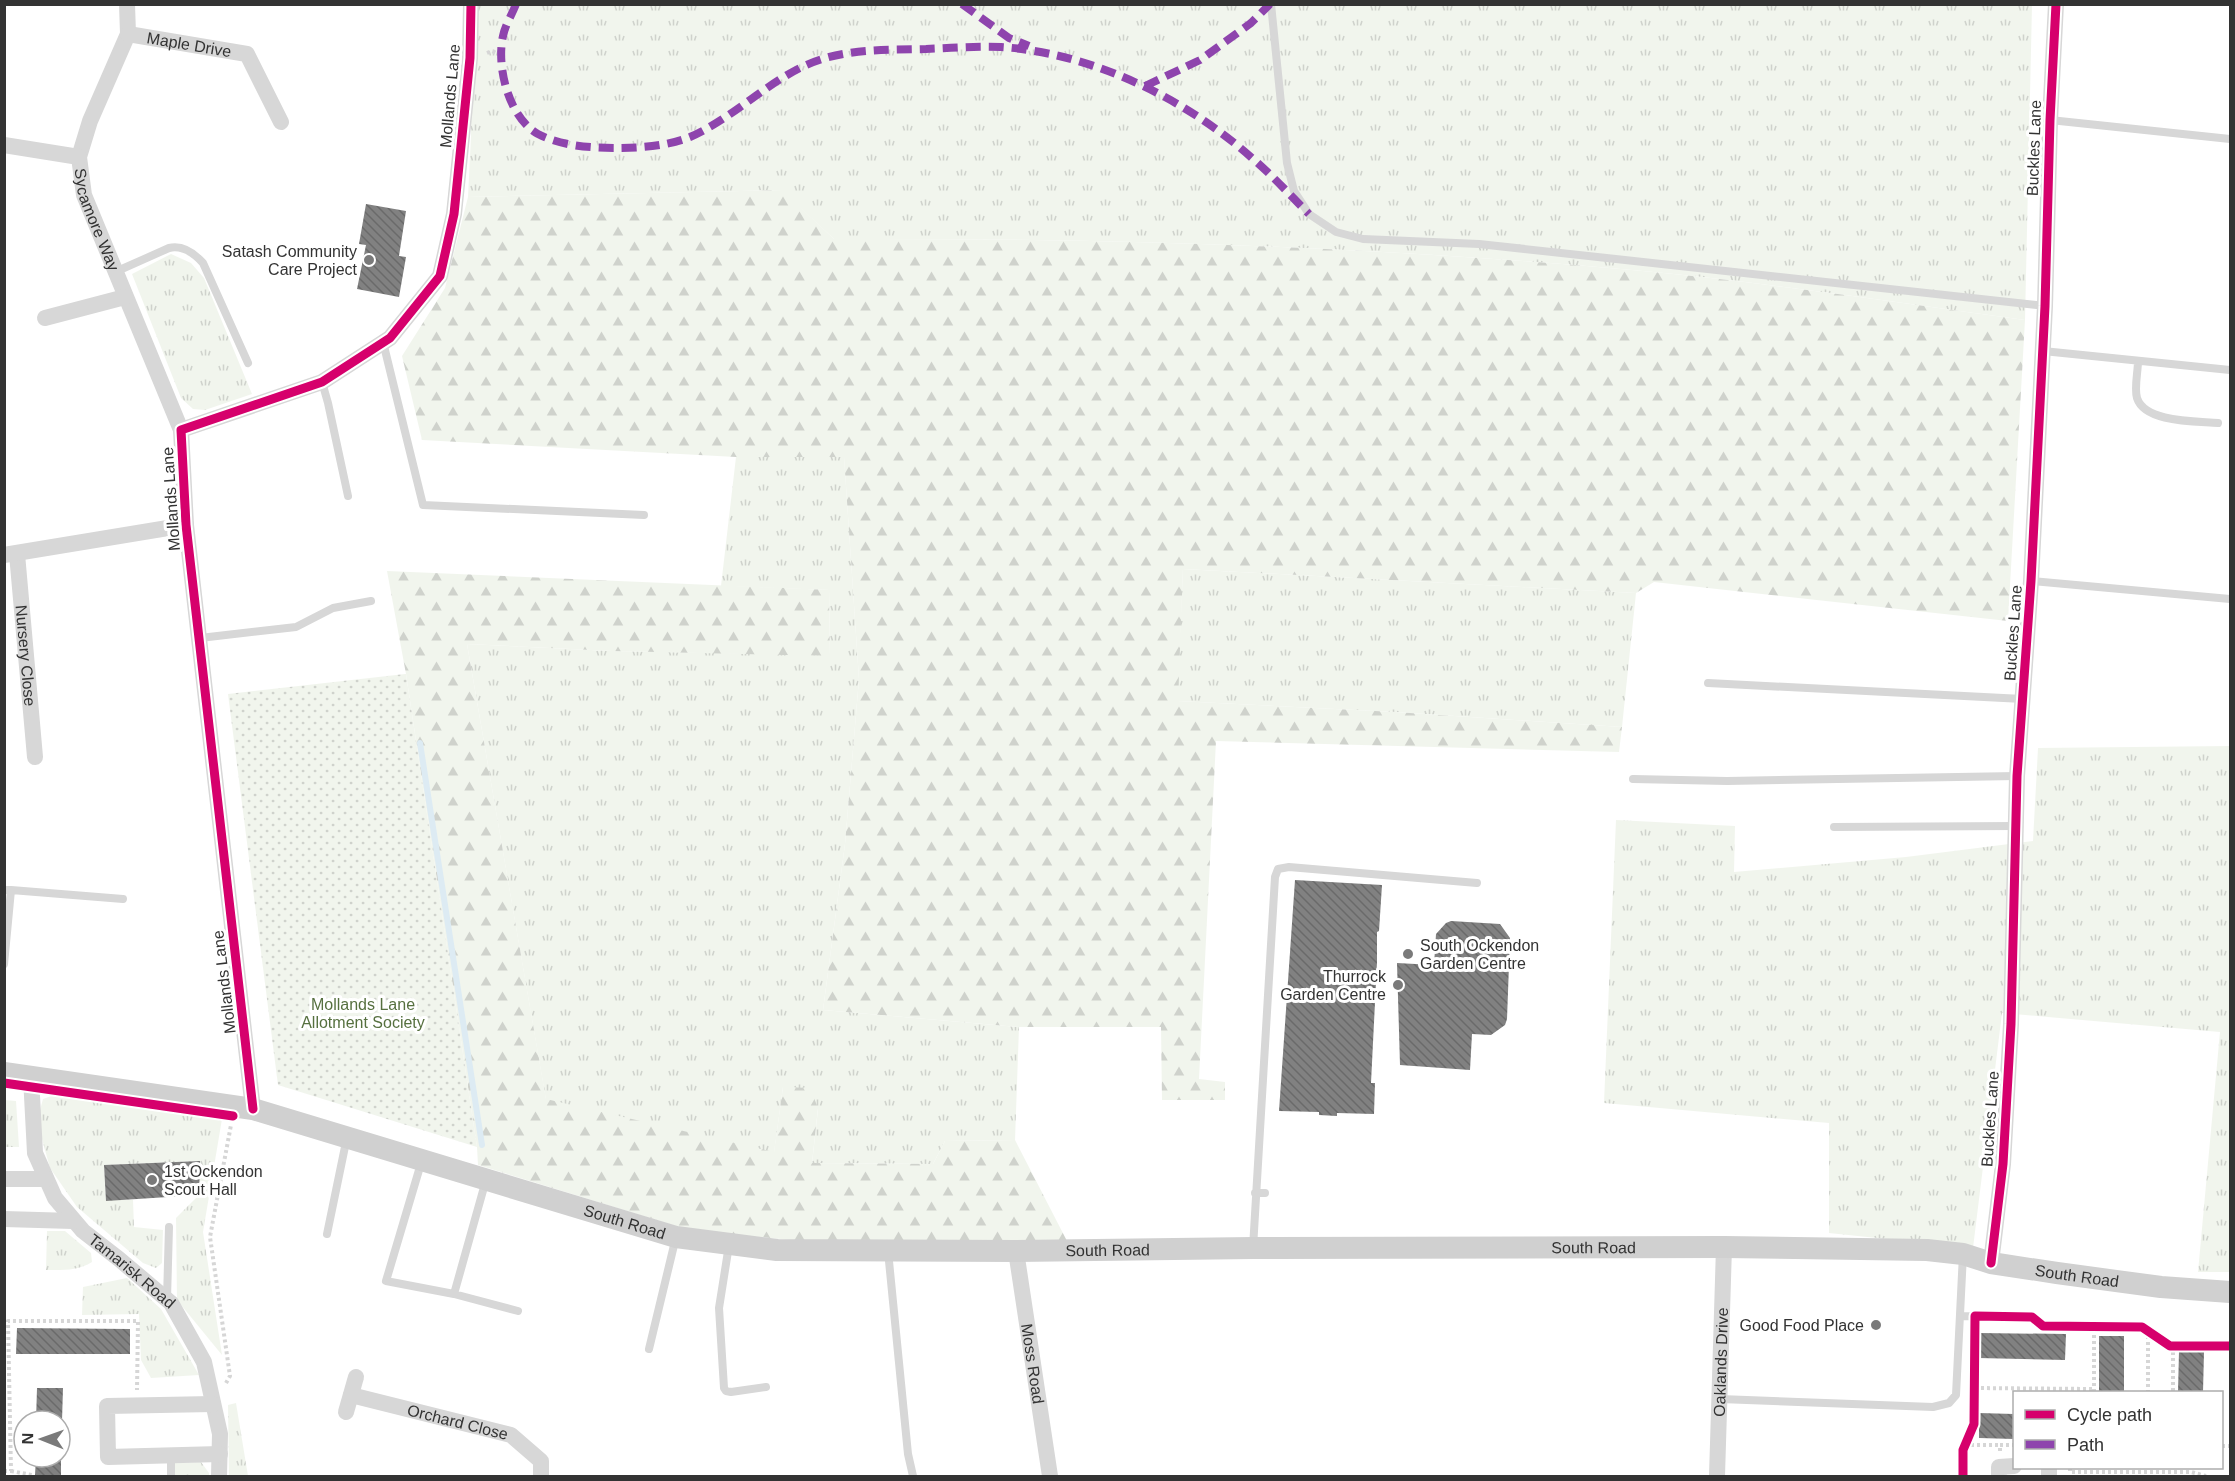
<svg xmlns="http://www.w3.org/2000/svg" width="2235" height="1481" font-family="Helvetica,sans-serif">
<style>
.grass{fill:url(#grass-tufts)}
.forest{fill:url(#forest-firs)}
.garden{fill:url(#garden-dots)}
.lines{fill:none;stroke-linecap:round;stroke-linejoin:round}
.stream{stroke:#ddebf3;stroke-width:6}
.building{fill:url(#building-back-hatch)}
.path{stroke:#d6d6d6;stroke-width:4;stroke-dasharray:3 3;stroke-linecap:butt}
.lane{stroke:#d7d7d7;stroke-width:8}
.street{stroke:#d7d7d7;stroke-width:16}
.secondary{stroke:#d0d0d0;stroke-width:22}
.quiet{stroke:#8e44ad;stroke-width:8;stroke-dasharray:15 8;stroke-linecap:butt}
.cycleway-casing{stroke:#fff;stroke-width:13}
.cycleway{stroke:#d6006c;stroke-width:9}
.poi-dot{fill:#7a7a7a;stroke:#fff;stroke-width:2}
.labels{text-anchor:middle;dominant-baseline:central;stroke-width:6;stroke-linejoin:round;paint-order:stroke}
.street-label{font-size:16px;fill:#333;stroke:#fff}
.poi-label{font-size:16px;fill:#333;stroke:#fff;text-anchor:end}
.park-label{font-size:16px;fill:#56703f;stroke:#fff}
</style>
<defs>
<pattern id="grass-tufts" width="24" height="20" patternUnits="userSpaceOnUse" patternTransform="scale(1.5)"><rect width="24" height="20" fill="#f1f5ed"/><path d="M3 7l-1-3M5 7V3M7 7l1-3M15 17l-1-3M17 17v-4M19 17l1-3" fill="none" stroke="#cfd2cc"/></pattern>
<pattern id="forest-firs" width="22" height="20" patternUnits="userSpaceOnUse" patternTransform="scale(1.5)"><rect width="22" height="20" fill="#f1f5ed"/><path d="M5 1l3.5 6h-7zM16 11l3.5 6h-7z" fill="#cfd2cc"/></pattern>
<pattern id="garden-dots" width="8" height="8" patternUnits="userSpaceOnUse" patternTransform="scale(1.5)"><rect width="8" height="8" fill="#f1f5ed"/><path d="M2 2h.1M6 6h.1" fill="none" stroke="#cfd2cc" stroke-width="1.8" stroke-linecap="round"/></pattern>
<pattern id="building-back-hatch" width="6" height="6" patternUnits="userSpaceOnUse" patternTransform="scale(1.5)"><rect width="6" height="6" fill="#818181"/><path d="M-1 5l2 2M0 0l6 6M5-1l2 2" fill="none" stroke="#6a6a6a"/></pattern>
</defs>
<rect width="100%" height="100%" fill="#fff"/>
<path class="grass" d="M471,5H2032L2025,320C1894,302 1763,282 1632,270C1367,246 1100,238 834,239L781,190L468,197L471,136Z
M171,254L191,263L204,278L252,394L205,410L193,409L181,398L132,274Z
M844,456L859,679L845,844L823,1010L1019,1027L1015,1140L945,1141L933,1164L812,1163L818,1109L783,1087L774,1153L546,1100L467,644L612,651L830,655L829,590L721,586L736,457Z
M1183,569L1636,593L1622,727L1395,712L1177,701Z
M2230,746V1272H2198L2220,1032L2002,1013L1973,1248L1829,1233V1123L1604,1103L1616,820L1735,826L1734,872L1906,857L2033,841L2038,748Z
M57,1094L222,1119L203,1232L222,1355L177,1300L176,1218L199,1195L200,1161L104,1165L106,1200H133L134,1227L163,1230L162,1263L156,1268L143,1263L77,1207L50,1168L37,1121L43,1099Z
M5,1100L16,1101L19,1147H5Z
M47,1231H65L91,1253L92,1262C78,1271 63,1270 46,1270Z
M127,1278L161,1309L199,1375L151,1378L141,1360L139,1314L82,1315L83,1287Z
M236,1403L248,1476H229L228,1405Z
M201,1462L209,1473V1476H172V1463Z"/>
<path class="forest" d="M782,190L834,239C1100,238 1367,246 1632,270C1763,282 1894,302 2025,320L2008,621L1654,582L1636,593L1183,569L1178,701L1395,712L1622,727L1619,752L1216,741L1199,1079L1225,1082V1100H1162L1161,1027H1019L823,1010L845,844L859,679L844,457H736L422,440L402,356L445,288L468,197Z
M387,571L829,590L830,656L612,651L467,644L546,1099L774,1152L783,1087L810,1088L818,1108L812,1163L933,1164L945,1141L1015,1140L1068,1243L846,1245L692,1231L478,1165L477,1147L406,674Z"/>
<path class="garden" d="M405,674H406L477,1147L278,1085L228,694Z"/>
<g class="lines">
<path class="stream" d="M420,743L482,1145"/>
</g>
<path class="building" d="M366,204L406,211L399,256L406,257L399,297L357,289L366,245L359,244Z
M1295,880L1382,885L1379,931L1377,932V962L1371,1083H1375L1374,1114L1337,1113V1116L1319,1115V1112L1279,1111Z
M1451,921L1500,924L1510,938L1507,1019L1505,1025L1491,1035L1472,1034L1470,1070L1400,1065L1397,963L1434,965L1436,934L1446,923Z
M200,1161L199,1195L106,1201L104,1165Z
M17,1328L130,1329V1354H16Z
M1979,1333L2066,1334L2065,1360L1978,1358Z
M2099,1336H2124V1392H2099Z
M2179,1351L2204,1352L2203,1392H2178Z
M37,1388H63L62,1421H36Z
M1979,1413L2014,1414V1439L1979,1438Z
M36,1457H61V1476L35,1475Z"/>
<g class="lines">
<path class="path" d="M487,53L492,51L500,55
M2148,1330V1392
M2173,1346V1392
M226,1383L230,1376L210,1237L231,1125
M1975,1388L2094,1389
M2094,1392V1326
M1965,1445H2000
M2222,1446H2230
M2000,1451V1445H2014
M2070,1468V1472H2191L2206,1476
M4,1471H11L8,1321H138L137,1390
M11,1471L32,1475V1476"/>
<path class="lane" d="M1271,4L1287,163L1294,191L1309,214L1336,232L1363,239L1479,244L2045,306
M2050,120L2230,139
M115,272L169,248C182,245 194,253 203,263L248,363
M383,342L423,505L644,515
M2043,351L2230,370
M2138,361C2138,372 2134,388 2137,398C2145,423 2197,421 2218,423
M322,382L328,403L348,496
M2031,581L2230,599
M200,638L296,627L333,608L371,601
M1708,683L2023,699
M1633,779L1727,781L2017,776
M1834,827L2016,826
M4,890H11L4,964
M11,890L123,899
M422,1160L386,1281L454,1294L486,1180
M1255,1193H1265
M327,1234L347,1137
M729,1245L719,1308L724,1388L726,1391L731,1392L766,1387
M1253,1248L1275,877L1278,869L1289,867L1477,883
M888,1251L908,1454L913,1476
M454,1294L518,1311
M167,1299L169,1227
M1960,1316L2032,1317
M649,1349L676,1237
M1720,1399L1933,1407L1949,1403L1956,1395L1963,1254
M171,1476V1455"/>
<g class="street">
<path id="s1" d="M127,4L128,34L90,121L79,157L84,195L181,430"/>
<path id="s2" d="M128,34L247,54L281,122"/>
<path d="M4,145L79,157"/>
<path d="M45,318L125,297"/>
<path id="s3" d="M17,554L35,757"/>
<path d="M4,555L186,525"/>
<path id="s4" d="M31,1077L35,1153L55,1198L83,1231L119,1259L171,1303L204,1362L220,1434L219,1476"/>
<path d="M253,1109L186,525L181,430L322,382L390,338L440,276L454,214L470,58L471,4"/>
<path d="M4,1179H46"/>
<path d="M4,1219L73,1221"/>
<path id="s5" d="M1016,1251L1050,1476"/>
<path d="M1991,1263L2003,1164L2011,1024L2017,776L2031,581L2045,306L2050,120L2056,4"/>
<path id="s6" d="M351,1395L511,1435L541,1461V1476"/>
<path d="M213,1404L107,1406L108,1457L220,1454"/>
<path d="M346,1412L356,1377"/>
<path d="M2049,1468V1476"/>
<path id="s7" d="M1717,1476L1724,1247"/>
<path d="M1999,1476V1467L2014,1466"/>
</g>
<path class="secondary" id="s8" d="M4,1073L253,1109L676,1237L777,1250L1016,1251L1253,1248L1724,1247L1927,1250L1963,1254L1991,1263L2057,1273L2161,1287L2230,1292"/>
<path class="quiet" d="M516,4C512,15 505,25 503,36C496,67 509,118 538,134C561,146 591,148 616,148C640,148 667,146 690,137C731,119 764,85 804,66C843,48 885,50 926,49C951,48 977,46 1001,47C1091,53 1185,98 1252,158C1272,175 1290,195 1309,214
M962,4L1009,38L1029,46
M1145,86L1200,60L1251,23L1270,4"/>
<g class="cycleway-casing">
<path id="cycleway" d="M4,1083L233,1116
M253,1109L186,525L181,430L322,382L390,338L440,276L454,214L470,58L471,4
M1991,1263L2003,1164L2011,1024L2017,776L2031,581L2045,306L2050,120L2056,4
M1963,1476V1450L1974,1424L1975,1316L2032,1317L2043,1326L2142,1327L2170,1346H2230"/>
</g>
<use href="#cycleway" class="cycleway"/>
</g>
<g class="poi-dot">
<circle cx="369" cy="260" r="6"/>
<circle cx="1408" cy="954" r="6"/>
<circle cx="1398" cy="985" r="6"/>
<circle cx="152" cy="1180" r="6"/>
<circle cx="1876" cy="1325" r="6"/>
</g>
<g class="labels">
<g class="street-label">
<text stroke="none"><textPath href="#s2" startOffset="62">Maple Drive</textPath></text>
<text transform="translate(450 96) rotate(-85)">Mollands Lane</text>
<text transform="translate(2034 148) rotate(-88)">Buckles Lane</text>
<text stroke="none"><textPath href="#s1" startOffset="228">Sycamore Way</textPath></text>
<text transform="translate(171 499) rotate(-94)">Mollands Lane</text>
<text transform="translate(2013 633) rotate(-86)">Buckles Lane</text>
<text stroke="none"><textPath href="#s3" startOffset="102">Nursery Close</textPath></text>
<text transform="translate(224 982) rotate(-97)">Mollands Lane</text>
<text transform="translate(1990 1119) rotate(-86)">Buckles Lane</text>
<text stroke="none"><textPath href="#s8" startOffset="640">South Road</textPath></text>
<text stroke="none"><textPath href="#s8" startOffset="1612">South Road</textPath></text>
<text stroke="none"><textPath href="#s8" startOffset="1126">South Road</textPath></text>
<text stroke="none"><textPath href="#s4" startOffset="232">Tamarisk Road</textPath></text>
<text stroke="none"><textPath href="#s8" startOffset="2098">South Road</textPath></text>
<text stroke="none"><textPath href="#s7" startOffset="114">Oaklands Drive</textPath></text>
<text stroke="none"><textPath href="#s5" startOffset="114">Moss Road</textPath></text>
<text stroke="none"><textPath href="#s6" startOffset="110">Orchard Close</textPath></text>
</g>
<g class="poi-label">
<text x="357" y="251">Satash Community<tspan x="357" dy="18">Care Project</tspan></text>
<text x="1420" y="945" text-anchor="start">South Ockendon<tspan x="1420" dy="18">Garden Centre</tspan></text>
<text x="1386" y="976">Thurrock<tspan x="1386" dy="18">Garden Centre</tspan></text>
<text x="164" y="1171" text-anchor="start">1st Ockendon<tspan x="164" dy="18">Scout Hall</tspan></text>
<text x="1864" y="1325">Good Food Place</text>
</g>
<g class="park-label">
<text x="363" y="1004">Mollands Lane<tspan x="363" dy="18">Allotment Society</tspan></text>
</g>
</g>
<rect width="2235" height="1481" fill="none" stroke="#333333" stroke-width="12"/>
<rect x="2013" y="1391" width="210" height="78" fill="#ffffff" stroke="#adadad" stroke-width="1.5"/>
<rect x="2025" y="1410" width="30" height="9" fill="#d6006c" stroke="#adadad" stroke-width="1.5"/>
<text x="2067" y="1421" font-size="18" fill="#333333">Cycle path</text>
<rect x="2025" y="1440" width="30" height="9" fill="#8e44ad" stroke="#adadad" stroke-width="1.5"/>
<text x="2067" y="1451" font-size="18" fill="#333333">Path</text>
<g transform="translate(42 1439) rotate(271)"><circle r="28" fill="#ffffff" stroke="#adadad" stroke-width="1.5"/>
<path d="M0-4.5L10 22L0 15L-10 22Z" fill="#7a7a7a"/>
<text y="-9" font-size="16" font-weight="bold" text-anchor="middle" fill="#333333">N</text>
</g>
</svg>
